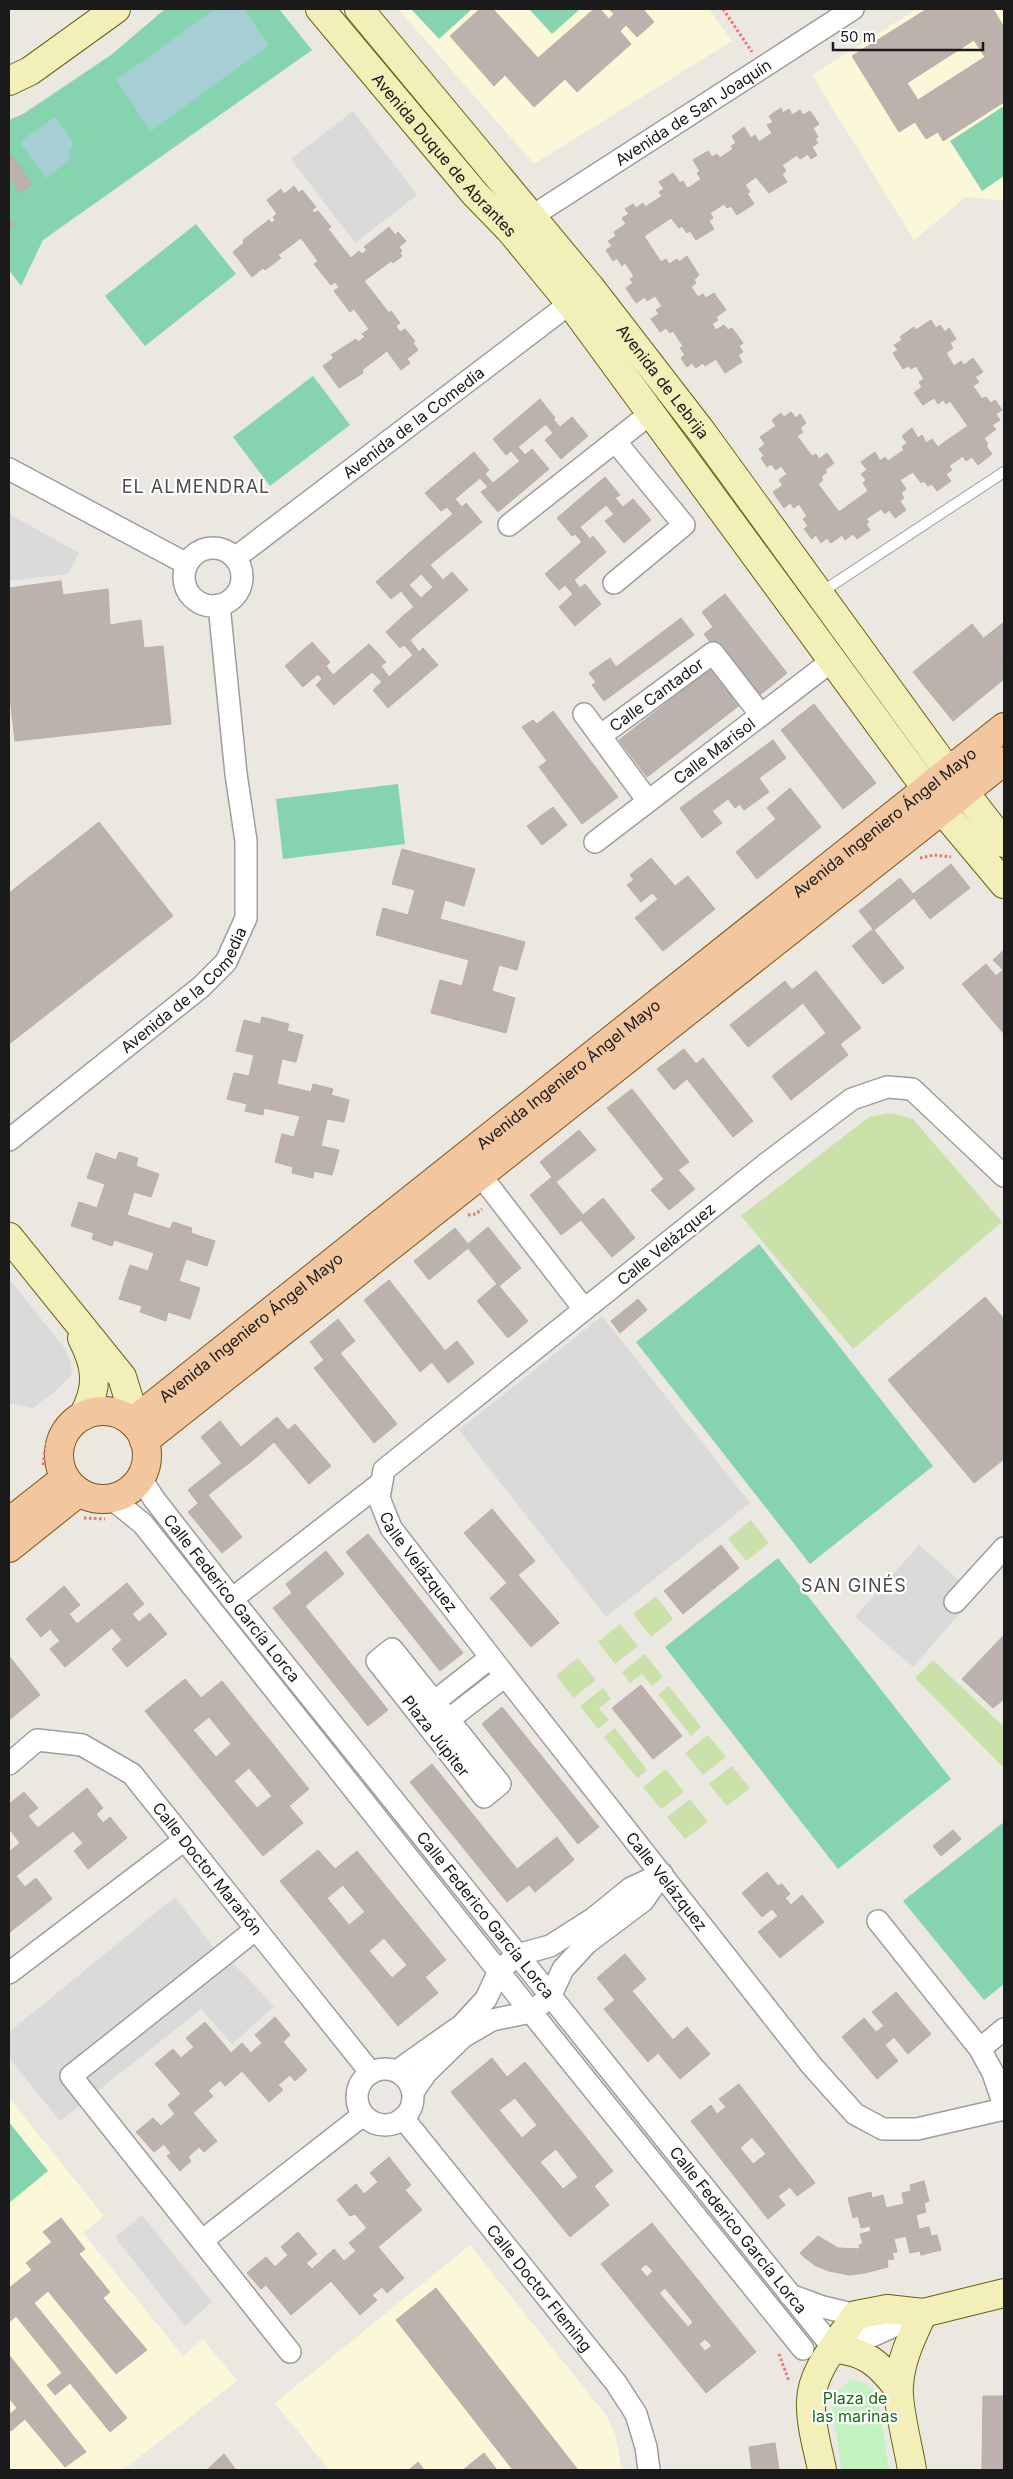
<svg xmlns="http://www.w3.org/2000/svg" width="1013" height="2479" font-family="Inter,sans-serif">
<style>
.education{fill:#fbf8da}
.grass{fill:#cae2aa}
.park{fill:#c0f3c0}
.pitch{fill:#85d4af}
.parking{fill:#dadada}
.water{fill:#a5ced5}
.building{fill:#bbb2ae;stroke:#bbada5;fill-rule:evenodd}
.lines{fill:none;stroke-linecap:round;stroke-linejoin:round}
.lane-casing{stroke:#9e9e9e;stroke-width:12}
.street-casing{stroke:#9e9e9e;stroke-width:24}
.secondary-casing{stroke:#63650e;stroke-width:30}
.primary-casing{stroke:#83520e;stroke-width:30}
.path{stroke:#eb7472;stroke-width:3;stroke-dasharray:2.5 2.5;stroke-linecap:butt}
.lane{stroke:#fff;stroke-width:10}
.street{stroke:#fff;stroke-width:21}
.secondary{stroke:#f2f0b8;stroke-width:28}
.primary{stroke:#f2c79f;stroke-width:28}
.labels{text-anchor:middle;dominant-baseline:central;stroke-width:4.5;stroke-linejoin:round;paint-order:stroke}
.street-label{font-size:16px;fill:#1a1a1a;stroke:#fff}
.park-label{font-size:16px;fill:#156c15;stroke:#fff}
.neighbourhood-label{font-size:18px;letter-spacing:1px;fill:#4d4d4d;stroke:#fff}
</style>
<rect width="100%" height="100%" fill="#ebe7e1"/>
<path class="education" d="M398,9H709L732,41L534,164Z
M917,9H1004V201L966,197L914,240L812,75Z
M9,2098L104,2216L83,2233L183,2356L203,2339L237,2381L123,2470H9Z
M470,2245L606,2415L615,2433L622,2470H329L275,2403Z"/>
<path class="grass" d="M891,1113L913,1119L1002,1222L853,1349L741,1216L869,1117Z
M751,1520L769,1543L746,1561L728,1539Z
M656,1596L673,1619L651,1637L633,1614Z
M620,1624L638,1646L615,1664L598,1642Z
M645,1654L663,1677L652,1686L642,1674L630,1683L622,1672Z
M578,1658L596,1680L573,1698L556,1675Z
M933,1660L1004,1727V1768L915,1678Z
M669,1686L701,1727L691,1736L658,1694Z
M603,1688L611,1699L599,1708L609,1720L598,1729L580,1706Z
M615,1728L647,1770L637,1778L604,1737Z
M708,1735L726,1757L703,1775L685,1753Z
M732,1766L750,1788L727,1806L709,1784Z
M666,1769L684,1792L661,1809L643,1787Z
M690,1799L708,1822L685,1839L667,1817Z"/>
<path class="park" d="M851,2380C865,2381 872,2387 878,2398L889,2470H842L832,2407L837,2391Z"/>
<path class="pitch" d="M165,9H279L312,50L43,240L21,286L9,270V120L23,114L111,55Z
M411,9H472L439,39Z
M529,9H580L552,34Z
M1004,106V176L982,191L950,141Z
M196,224L236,274L145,346L105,296Z
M313,376L350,425L270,486L233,437Z
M398,784L405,844L283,859L276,799Z
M759,1244L933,1466L810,1564L636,1342Z
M778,1558L951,1779L838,1869L665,1647Z
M1004,1822V1984L984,2000L903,1901Z
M9,2122L48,2171L9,2203Z"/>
<path class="parking" d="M353,111L417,195L355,243L291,159Z
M9,514L79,553L68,574L9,581Z
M9,1279L64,1347L70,1360L72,1375L57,1390L33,1408L9,1403Z
M602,1316L750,1503L606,1617L459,1430Z
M919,1545L976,1595L913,1667L855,1617Z
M175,1897L212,1946L243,1973L274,2007L232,2044L201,2009L60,2121L9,2058V2032Z
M142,2215L212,2302L185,2326L115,2237Z"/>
<path class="water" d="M215,9H244L269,45L151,131L116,80Z
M55,117L74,144L69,151L71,159L46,178L20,142Z"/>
<path class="building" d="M480,9H493L538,58L594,9H600L609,19L614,14L609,9H643L654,22L637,37L626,25L620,31L631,44L577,92L565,79L534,107L505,75L494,86L450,36Z
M927,9H993L1004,27V102L943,141L938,132L926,139L915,122L899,132L852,56ZM974,40L985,57L918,100L907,83Z
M781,108L783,113L789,109L792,115L800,110L803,115L810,111L819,124L813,128L818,137L815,139L818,143L812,147L817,155L811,159L808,154L800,159L797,155L782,165L786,171L782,174L787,182L769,193L756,177L749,182L745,185L750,192L747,193L754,204L737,215L731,206L727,208L724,204L710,213L713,218L709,221L714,229L696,240L690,231L687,233L682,226L679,228L671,218L644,236L661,262L666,259L669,264L677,259L679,262L687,256L699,275L694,280L696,283L691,287L698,297L703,294L706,298L714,293L726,310L716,317L718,320L712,324L716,330L724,325L728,330L732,328L743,343L739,346L743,352L738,355L742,362L725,373L716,359L705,366L703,363L696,368L692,363L687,367L681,358L685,355L680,348L683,346L673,331L670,333L666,328L660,332L651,319L659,314L656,310L662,306L655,296L647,301L645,297L636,303L626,288L633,283L630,279L634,276L625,263L622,266L617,258L613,261L606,250L612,246L608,241L616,236L614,232L626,224L622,218L629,214L625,209L633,204L636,208L643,203L645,207L662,196L659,192L664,189L659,182L673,173L680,183L683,181L687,188L690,187L701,179L697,173L700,171L693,160L708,151L712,157L717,154L720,158L733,149L731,146L736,143L732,136L744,127L751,138L755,135L759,142L772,133L767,125L773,122L769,116Z
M9,152L32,184L20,193L9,177Z
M294,186L299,193L302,190L316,207L312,210L314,213L318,211L331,227L328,229L351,258L359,251L362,254L367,250L364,247L389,227L395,235L398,232L406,241L399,247L402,251L400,253L402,256L393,263L391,261L364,281L389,313L391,311L400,323L396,326L400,332L405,329L415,341L413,343L418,350L407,359L410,363L401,370L387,351L362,370L363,373L339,388L323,366L334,358L331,355L356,339L358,342L365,337L362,334L369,329L354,309L350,312L334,291L339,287L335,282L331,285L314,264L318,261L301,238L278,255L281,258L265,270L263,268L252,277L233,252L244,243L243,240L269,220L272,223L275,220L273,217L277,214L267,200L281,189L284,194Z
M9,218L14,225L9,229Z
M931,320L936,328L940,325L945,332L949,328L956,339L950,343L953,348L946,353L954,366L961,361L964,365L973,358L983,372L975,377L979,382L973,386L982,399L986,397L991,403L995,400L1002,410L996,414L1000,420L992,425L996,429L984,438L988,444L986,446L992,454L978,465L972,457L966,461L963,456L949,466L952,470L946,474L951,481L937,491L932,484L928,486L924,481L921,483L913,472L900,480L906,489L901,493L904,498L900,501L906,510L895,518L889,510L885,514L881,509L866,519L869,522L866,524L870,530L857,539L853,534L845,540L842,535L831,543L827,538L821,543L816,535L812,539L804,529L808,526L803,519L807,516L799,504L794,508L790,503L784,508L773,492L783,485L779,480L787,474L781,466L776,470L771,464L767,467L761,458L764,456L759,449L765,444L760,437L776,426L772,420L781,413L784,417L791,412L796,418L800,414L806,423L800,428L803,432L797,436L812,456L816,454L819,459L827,453L834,463L825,470L827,472L821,477L823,480L818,484L839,512L868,491L863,483L866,480L861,474L867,470L861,462L875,452L880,461L885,457L888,461L904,450L902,447L907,443L902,436L912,428L918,438L922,435L926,443L932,439L938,447L943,443L968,426L950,401L946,404L943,400L938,404L934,398L923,405L914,393L922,387L919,382L924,379L916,366L911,369L908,366L903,369L893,353L898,350L894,345L902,340L900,337L914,327L916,330Z
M540,399L555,418L553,419L560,427L572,417L588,436L561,459L545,440L553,433L546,424L518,447L525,455L532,449L549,469L498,512L481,492L488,487L480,478L455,499L462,507L466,503L482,522L437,559L422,541L453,514L447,507L441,511L425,493L474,452L489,470L485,474L493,483L520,461L511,451L506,455L493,439Z
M605,477L620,495L615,498L623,507L633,499L651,520L624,543L605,521L614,514L606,505L580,527L590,539L593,536L606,552L574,580L580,588L585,584L601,604L575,626L559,607L573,594L565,585L559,590L545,574L582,542L575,534L572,536L557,518Z
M422,541L437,559L430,565L443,580L452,572L468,590L419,632L404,615L414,607L401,591L391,599L376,582ZM421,574L433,587L421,598L409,585Z
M61,581L63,595L108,589L110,625L141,620L144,648L163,646L171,724L15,741L9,688V588Z
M725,594L787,673L755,699L704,634L713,627L702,612Z
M404,615L419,632L410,640L419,652L423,648L438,665L388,708L373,690L382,682L372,672L334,705L316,685L322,679L318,674L303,687L285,666L312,642L330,662L326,666L333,675L369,644L386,662L381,666L389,677L413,655L404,645L400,648L386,632Z
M681,618L694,635L604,701L592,685L596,682L589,673L610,658L616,667Z
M1004,622V664L984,638Z
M972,624L1004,664V679L953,721L913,672Z
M716,664L730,683L707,701L692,683Z
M692,683L707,701L730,683L745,701L647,777L619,740Z
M814,704L876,783L843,809L781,730Z
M553,711L618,797L582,824L539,767L547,761L522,727L533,720L537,724Z
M773,740L786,758L759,778L769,792L744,810L740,804L735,808L728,799L712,811L722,823L702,838L680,808Z
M790,788L821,827L757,879L736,852L776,819L767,808Z
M553,807L567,825L542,845L527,826Z
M99,822L173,916L9,1044V893Z
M402,849L475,869L464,906L445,900L440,919L525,942L517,970L499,965L492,991L515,998L506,1033L431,1013L440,980L462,986L469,960L376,935L383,908L408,915L415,890L392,884Z
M651,858L675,886L688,876L715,909L663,951L635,918L658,899L652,893L641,902L627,885L634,880L630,875Z
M951,864L970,888L930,919L914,898L874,930L904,968L883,984L852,946L873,929L859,911L900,878L913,894Z
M1004,950V1034L962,984L986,964L996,976L1003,970L993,960Z
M816,971L861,1028L840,1044L848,1055L791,1100L772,1076L826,1033L803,1003L748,1047L730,1025L785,981L792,990Z
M262,1017L289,1024L287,1031L303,1035L296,1062L282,1059L277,1084L311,1092L313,1084L333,1089L331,1095L349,1100L344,1122L327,1119L321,1146L339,1150L332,1175L314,1171L313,1178L292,1173L293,1167L275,1162L282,1134L294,1137L300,1116L264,1108L263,1115L245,1111L247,1104L227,1099L234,1073L249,1076L254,1055L236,1051L244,1020L260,1024Z
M684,1049L696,1064L703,1058L753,1121L733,1137L687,1079L674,1090L657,1069Z
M632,1089L689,1162L678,1170L695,1189L669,1210L651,1190L664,1179L607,1108Z
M579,1130L596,1150L556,1182L583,1215L603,1198L635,1238L612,1257L581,1220L561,1235L530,1195L552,1177L540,1162Z
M119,1152L138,1158L136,1166L159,1174L151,1197L134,1192L127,1215L170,1229L173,1222L192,1228L191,1233L215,1241L207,1266L186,1259L179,1281L200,1288L190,1319L168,1312L166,1321L140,1312L142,1306L119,1299L130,1265L148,1271L154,1253L114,1240L112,1246L92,1239L94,1233L71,1226L79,1202L97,1208L105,1184L87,1178L96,1153L116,1160Z
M488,1227L521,1268L499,1286L528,1321L508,1338L477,1301L497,1284L468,1248L429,1280L414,1261L455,1228L468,1244Z
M389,1280L445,1351L457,1341L474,1363L448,1383L432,1362L420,1372L364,1300Z
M985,1297L1004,1319V1459L974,1483L888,1380Z
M638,1299L647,1310L620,1333L611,1321Z
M338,1319L355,1341L340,1353L397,1424L374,1443L314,1368L324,1360L310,1342Z
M277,1417L288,1430L252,1461L241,1447Z
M220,1421L252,1461L232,1476L201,1437Z
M295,1424L331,1466L309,1484L274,1442Z
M222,1463L232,1476L198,1503L188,1490Z
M208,1495L242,1537L222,1553L188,1512Z
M492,1509L535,1561L518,1575L559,1623L531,1647L490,1598L507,1583L464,1533Z
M368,1534L463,1653L440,1671L346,1552Z
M721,1545L739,1568L683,1614L664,1591Z
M326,1551L344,1574L305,1606L388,1710L368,1726L273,1608L292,1593L286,1584Z
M127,1583L144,1604L132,1614L139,1622L150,1613L167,1634L127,1667L112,1649L122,1640L112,1628L65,1667L50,1649L60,1641L50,1629L41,1637L26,1619L64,1586L80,1605L69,1614L77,1624Z
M1004,1635V1699L993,1708L962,1679Z
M9,1656L40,1695L9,1720Z
M185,1679L201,1698L222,1681L309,1789L289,1806L303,1823L263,1856L145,1711ZM209,1717L231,1744L216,1757L193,1730ZM249,1768L272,1796L257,1808L234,1781Z
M641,1685L682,1736L653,1759L612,1708Z
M502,1707L599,1827L578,1844L482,1724Z
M432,1764L517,1869L557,1837L574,1860L535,1892L529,1885L507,1902L410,1782Z
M87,1788L103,1808L96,1814L103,1823L110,1817L127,1838L88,1869L74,1851L83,1843L73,1831L16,1876L25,1887L36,1878L52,1899L10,1932L9,1852L20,1843L11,1831L9,1833V1804L24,1792L38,1808L28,1816L38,1828Z
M953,1830L961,1839L941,1856L933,1846Z
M318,1850L335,1869L357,1851L446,1960L425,1977L438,1993L398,2026L280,1881ZM343,1885L365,1912L349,1925L327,1898ZM384,1938L407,1965L392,1978L369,1951Z
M767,1872L778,1886L782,1884L790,1894L785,1898L791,1905L802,1895L824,1922L780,1958L758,1932L778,1916L772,1909L762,1917L742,1893Z
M625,1954L646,1979L632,1991L673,2040L687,2027L710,2054L680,2079L658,2053L648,2062L604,2009L615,2000L597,1978Z
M896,1992L931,2034L908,2054L894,2037L885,2045L898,2061L877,2079L842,2037L864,2018L876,2032L884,2026L872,2012Z
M275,2017L290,2035L283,2042L307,2070L295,2081L290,2075L278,2085L283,2090L269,2102L242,2071L225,2086L220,2080L208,2091L213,2096L193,2113L217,2141L204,2152L199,2147L188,2157L191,2161L180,2171L167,2156L171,2153L164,2144L154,2152L136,2132L153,2118L161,2126L175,2114L168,2105L181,2094L155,2064L173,2049L181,2058L194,2047L186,2038L205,2022L231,2053L242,2043L251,2053L262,2043L255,2035Z
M492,2058L507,2077L525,2062L613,2171L594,2186L609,2205L570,2237L451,2092ZM515,2098L537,2125L522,2138L499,2110ZM556,2149L578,2177L563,2189L540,2162Z
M739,2084L815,2183L797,2196L790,2187L778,2196L785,2205L768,2219L691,2121L711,2105L717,2114L726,2107L719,2099ZM752,2137L766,2154L753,2164L740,2148Z
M389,2157L411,2185L405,2190L422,2210L378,2247L404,2278L387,2293L382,2287L372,2295L377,2300L360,2315L331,2281L291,2315L266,2285L261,2289L247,2273L266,2257L275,2267L288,2255L281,2247L298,2232L317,2254L306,2263L312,2269L334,2249L344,2261L356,2251L349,2243L367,2228L355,2214L350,2216L337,2200L356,2184L364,2194L378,2182L370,2173Z
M924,2181L929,2201L924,2203L926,2212L916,2215L919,2229L929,2227L931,2236L937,2235L941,2250L921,2255L920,2251L910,2253L906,2236L894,2239L897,2252L892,2253L894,2259L887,2260L888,2267L865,2273L859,2245L863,2244L860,2234L871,2231L870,2226L861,2228L858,2216L853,2218L848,2198L871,2192L872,2198L883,2195L886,2208L904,2204L902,2193L911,2191L910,2185Z
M61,2218L85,2249L79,2254L110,2292L103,2298L147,2350L116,2374L48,2291L34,2303L127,2418L110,2432L70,2383L55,2395L47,2385L62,2373L16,2316L9,2322V2288L32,2270L26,2263L52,2242L43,2232Z
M652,2223L756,2352L706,2393L601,2264ZM646,2264L653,2271L647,2277L640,2269ZM665,2288L693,2322L688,2327L659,2293ZM705,2339L712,2346L705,2351L699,2344Z
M818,2236L838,2248L860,2249L865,2273L849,2275L829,2271L816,2266L804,2257L800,2253Z
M436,2288L578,2470H513L396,2320Z
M9,2355L86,2452L65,2467L25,2419L11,2431L9,2429V2415L17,2408L9,2398Z
M983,2396H1004V2470H982Z
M775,2443L779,2470H752L749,2447Z
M484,2453L497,2470H463Z
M224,2454L236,2470H207Z
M418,2462L424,2470H409Z"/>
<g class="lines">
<g class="lane-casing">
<path id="lane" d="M820,593L1004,472"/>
</g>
<g class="street-casing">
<g id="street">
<path id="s1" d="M520,224L853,9"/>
<path d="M9,469L187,564"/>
<path d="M509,525L651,413"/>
<circle cx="213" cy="577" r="29"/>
<path id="s2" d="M235,558L581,295"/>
<path d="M614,583L684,525L615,441"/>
<path d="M584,714L648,801"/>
<path id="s3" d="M600,736L713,653L761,715"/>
<path id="s4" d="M595,842L833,660"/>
<path id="s5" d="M9,1140L201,987L226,962L246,918V841L236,774L219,605"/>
<path d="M471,1163L584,1309"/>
<path id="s6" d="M1004,1176L912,1089L887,1087L852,1099L766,1164L384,1470L379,1498L391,1528L499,1668L812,2066L855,2114L883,2129H917L1004,2109"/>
<path id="s7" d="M140,1477L154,1499L232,1599L834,2349"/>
<path d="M111,1498L143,1524L531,2012L803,2349"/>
<path d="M232,1599L381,1483"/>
<path d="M955,1602L1004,1548"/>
<path d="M392,1649L500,1784L484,1797L377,1661Z"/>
<path d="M434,1702L490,1658"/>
<path d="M448,1720L505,1676"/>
<path id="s8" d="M9,1764L37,1740L82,1745L132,1774L371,2073"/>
<path d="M878,1921L980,2049L993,2073L1004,2105"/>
<path d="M255,1930L71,2076L290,2352"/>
<path d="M9,1973L183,1841"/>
<path d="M980,2049L1004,2029"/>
<circle cx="385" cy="2097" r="28"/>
<path d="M397,2071L462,2025L486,1999L499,1971L517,1955L550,1946L594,1918L631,1888L662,1874"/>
<path d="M413,2092L426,2073L463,2037L492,2020L531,2012L550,1997L563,1969L587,1943L643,1901L662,1874"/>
<path id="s9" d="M403,2118L616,2383L636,2414L646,2447L649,2470"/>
<path d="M203,2240L363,2115"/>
<path d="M790,2295L823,2307L856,2315"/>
<path d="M833,2349L872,2336L923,2313"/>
</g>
</g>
<g class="secondary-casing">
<g id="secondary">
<path id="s10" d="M320,9L475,194L510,230L570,303L942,810L1004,884"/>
<path id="s11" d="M359,9L590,287L702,432L948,771L1004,843"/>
<path d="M9,81L30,71L116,9"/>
<path d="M9,1237L122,1377L131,1406L132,1422"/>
<path d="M82,1338C97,1367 99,1387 83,1416"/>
<path d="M834,2349C866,2351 879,2364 898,2388"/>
<path d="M822,2470C818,2449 810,2424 811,2402C811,2370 840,2340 856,2315L887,2309L923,2313L1004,2293"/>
<path d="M912,2470C909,2449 897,2406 899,2386C900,2361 912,2336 923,2313"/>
</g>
</g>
<g class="primary-casing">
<g id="primary">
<circle cx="103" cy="1455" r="44"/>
<path id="s12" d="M132,1422L1004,727"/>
<path d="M144,1441L1004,761"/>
<path d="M9,1522L65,1478"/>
<path d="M9,1548L79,1492"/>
</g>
</g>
<path class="path" d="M723,9L752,52
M920,858L934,855L951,857
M468,1215L476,1214L482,1209
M43,1465C46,1442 45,1441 61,1422
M84,1518L105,1519
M779,2354L789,2381"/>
<use href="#lane" class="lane"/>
<use href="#street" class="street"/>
<use href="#secondary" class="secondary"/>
<use href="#primary" class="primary"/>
</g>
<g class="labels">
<g class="street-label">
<text stroke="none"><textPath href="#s1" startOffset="206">Avenida de San Joaquín</textPath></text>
<text stroke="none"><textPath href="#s10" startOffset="192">Avenida Duque de Abrantes</textPath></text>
<text stroke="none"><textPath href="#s11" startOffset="481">Avenida de Lebrija</textPath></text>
<text stroke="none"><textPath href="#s2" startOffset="224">Avenida de la Comedia</textPath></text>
<text stroke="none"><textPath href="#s3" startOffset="70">Calle Cantador</textPath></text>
<text stroke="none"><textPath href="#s4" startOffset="150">Calle Marisol</textPath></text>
<text stroke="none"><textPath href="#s12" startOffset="962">Avenida Ingeniero Ángel Mayo</textPath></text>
<text stroke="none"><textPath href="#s5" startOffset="232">Avenida de la Comedia</textPath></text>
<text stroke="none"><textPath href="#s12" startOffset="558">Avenida Ingeniero Ángel Mayo</textPath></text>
<text transform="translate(666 1244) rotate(-39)">Calle Velázquez</text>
<text stroke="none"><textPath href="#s12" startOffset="152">Avenida Ingeniero Ángel Mayo</textPath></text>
<text stroke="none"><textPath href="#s6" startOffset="890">Calle Velázquez</textPath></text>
<text stroke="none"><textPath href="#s7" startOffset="152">Calle Federico García Lorca</textPath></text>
<text transform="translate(436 1736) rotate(52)">Plaza Júpiter</text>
<text stroke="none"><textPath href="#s8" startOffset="261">Calle Doctor Marañón</textPath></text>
<text stroke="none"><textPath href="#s6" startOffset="1295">Calle Velázquez</textPath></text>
<text stroke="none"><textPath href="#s7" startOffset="558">Calle Federico García Lorca</textPath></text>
<text stroke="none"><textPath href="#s7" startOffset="962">Calle Federico García Lorca</textPath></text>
<text stroke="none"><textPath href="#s9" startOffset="218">Calle Doctor Fleming</textPath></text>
</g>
<g class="park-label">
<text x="855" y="2398">Plaza de<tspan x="855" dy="18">las marinas</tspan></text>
</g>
<g class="neighbourhood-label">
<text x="196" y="486">EL ALMENDRAL</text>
<text x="854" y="1585">SAN GINÉS</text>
</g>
</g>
<rect width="1013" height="2479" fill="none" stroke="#1a1a1a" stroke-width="20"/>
<path d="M833 42v8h150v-8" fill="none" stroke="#1a1a1a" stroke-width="2.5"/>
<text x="840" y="42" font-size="15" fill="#1a1a1a" stroke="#ffffff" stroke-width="4" paint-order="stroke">50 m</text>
</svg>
